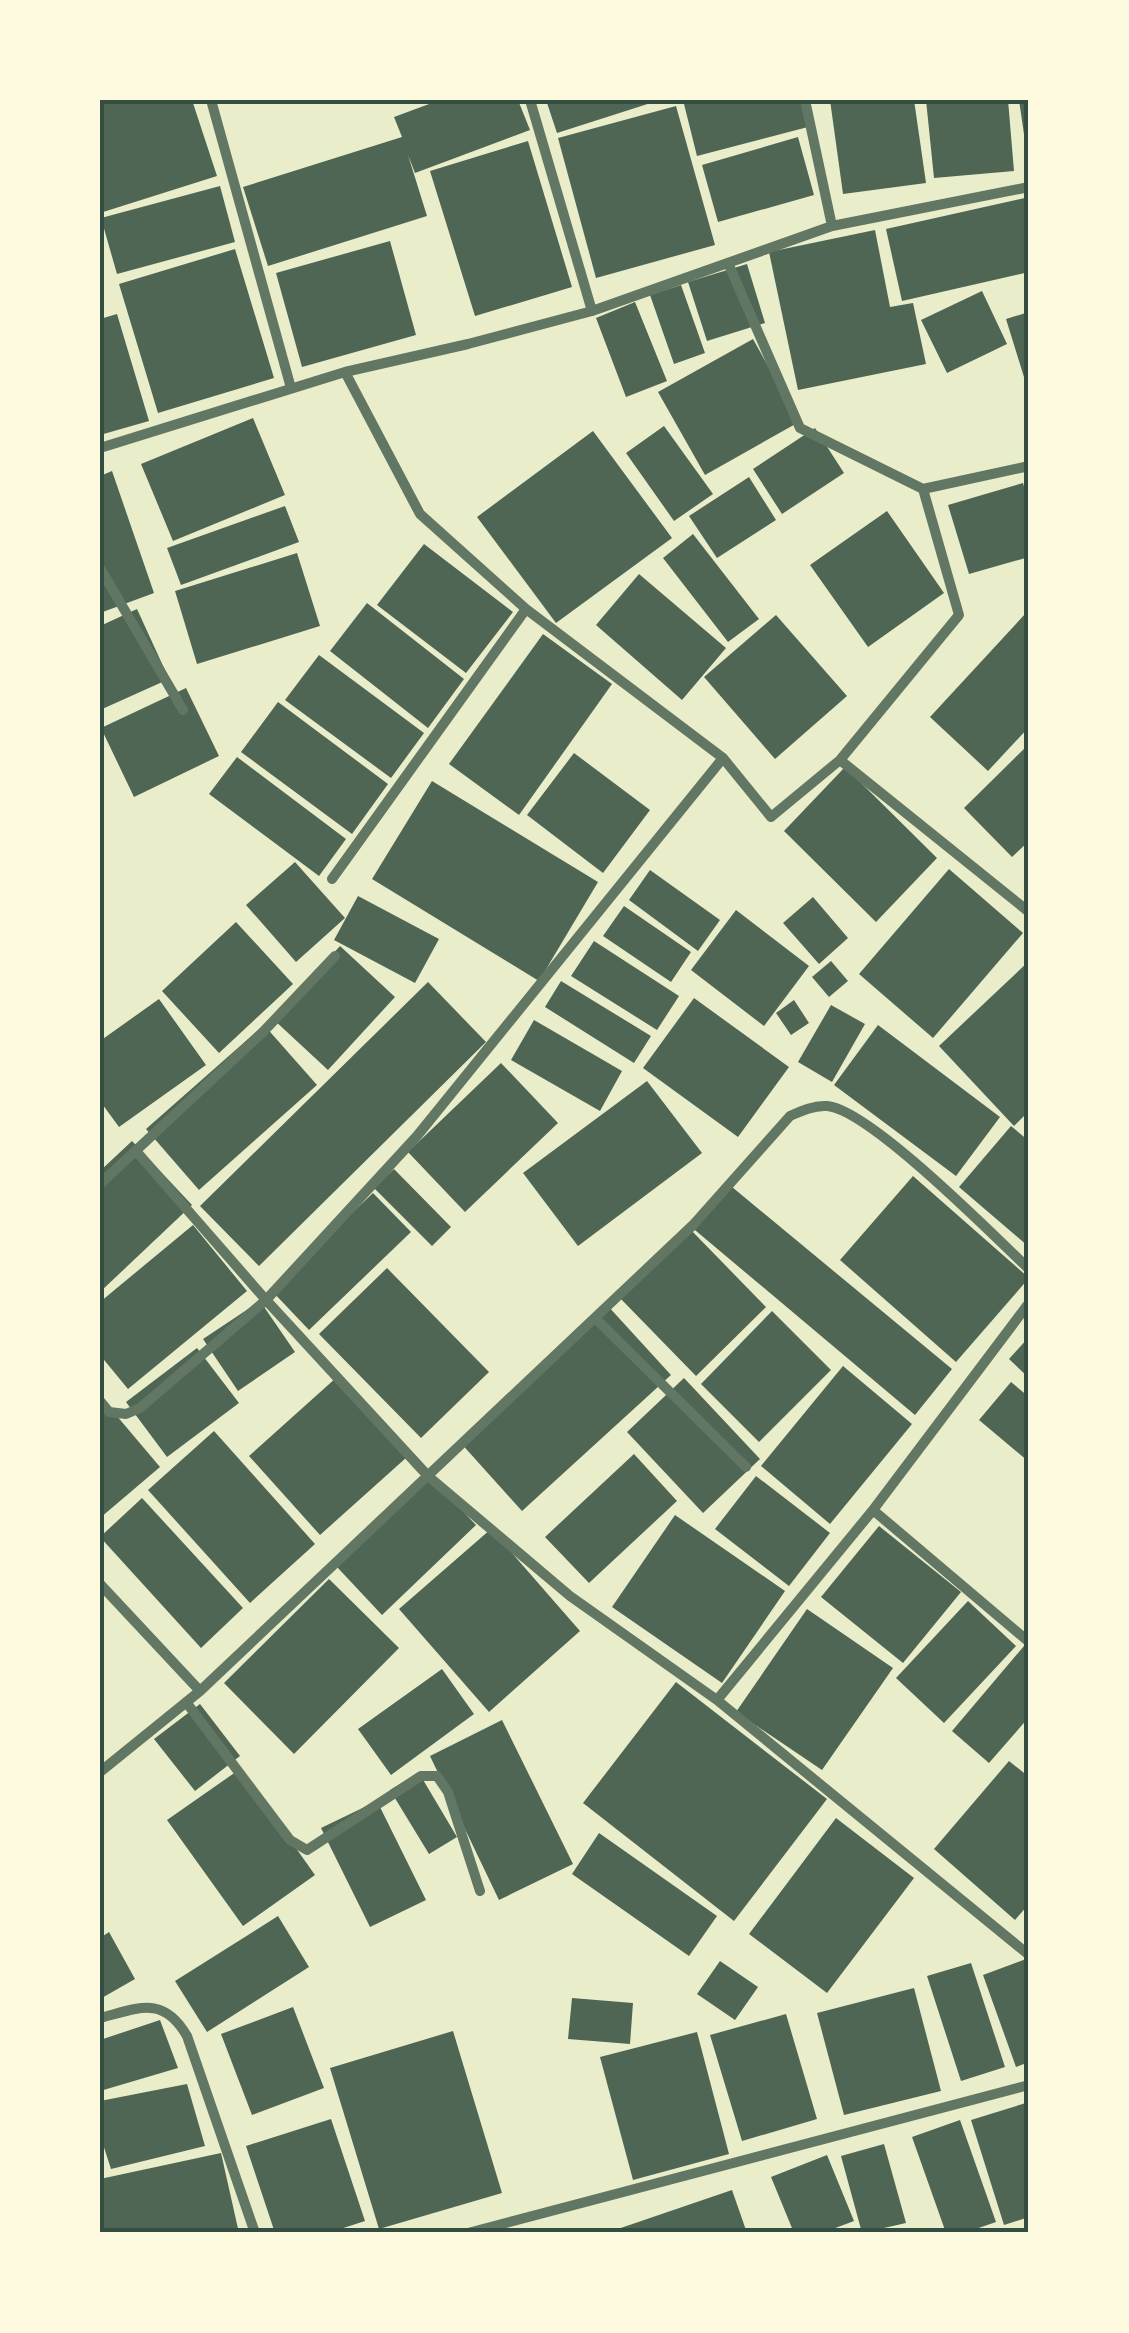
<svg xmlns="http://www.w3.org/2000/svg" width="1129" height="2333" font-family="Montserrat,sans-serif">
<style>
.building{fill:#4f6655}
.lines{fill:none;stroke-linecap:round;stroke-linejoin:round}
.minor{stroke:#617663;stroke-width:10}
.neatline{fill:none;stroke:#344e41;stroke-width:4}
</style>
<rect width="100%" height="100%" fill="#e9edc9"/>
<path class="building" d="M100,100H192L217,176L100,213Z
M440,100H518L530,130L415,173L408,155L427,216L268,266L243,187L402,137L394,117Z
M546,100H657V101L557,133Z
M683,100H801L808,127L697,156Z
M830,100H914L926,183L843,194Z
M926,100H1008L1014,171L934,178Z
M1019,100H1029V155H1027Z
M676,106L715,245L596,278L558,138Z
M798,137L814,195L718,222L702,165Z
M528,141L572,287L475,316L430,171Z
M220,186L235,242L117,274L101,218Z
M1029,197V272L902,301L886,229Z
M875,230L890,307L913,303L926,364L798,390L769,252Z
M390,241L416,335L302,367L276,273Z
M235,249L274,378L158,413L119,284Z
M747,264L765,323L707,341L688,282Z
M681,285L705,353L674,364L650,295Z
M982,291L1007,344L947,373L921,320Z
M635,302L667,381L626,397L596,318Z
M1029,312V390H1028L1006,319Z
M117,314L149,421L100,435V319Z
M753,339L799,422L705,475L658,392Z
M253,418L285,495L173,541L141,464Z
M664,426L713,494L674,521L626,453Z
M815,428L844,473L782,514L753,469Z
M593,431L672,538L556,623L477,517Z
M112,471L154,593L100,613V476Z
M749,477L776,520L717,558L689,516Z
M1023,483L1029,504V557L969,574L948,505Z
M285,506L299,542L181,585L167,548Z
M887,511L944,593L868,647L810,565Z
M693,534L759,619L728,642L663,558Z
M424,544L513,612L466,673L377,605Z
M297,553L320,626L197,664L175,591Z
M639,574L726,648L682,700L596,625Z
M367,603L464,679L428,728L330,651Z
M137,609L169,679L100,710V626Z
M1026,613L1029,615V727L988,771L930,717Z
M776,615L847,696L775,759L704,677Z
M543,634L612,684L519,815L449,764Z
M319,655L424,733L391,778L285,700Z
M186,688L219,756L134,797L101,728Z
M278,702L388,784L352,834L241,752Z
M1029,744V841L1012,857L964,808Z
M574,753L650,810L603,873L527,815Z
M237,757L346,839L319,876L209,794Z
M845,767L937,858L876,922L784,831Z
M432,781L598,882L539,981L372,879Z
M295,862L345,918L296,962L246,905Z
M949,869L1023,933L933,1038L859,974Z
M650,870L720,920L698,951L629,900Z
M358,896L439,939L415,983L334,940Z
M813,897L848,938L819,964L783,923Z
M624,906L691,952L671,982L603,936Z
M736,910L809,966L764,1026L691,970Z
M236,922L293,984L219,1053L162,991Z
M594,941L679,996L657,1030L571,976Z
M340,946L395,997L328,1070L273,1019Z
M831,961L848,981L829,997L812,977Z
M1029,961V1111L1014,1126L939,1046Z
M561,981L651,1036L634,1063L545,1007Z
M428,982L486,1042L259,1266L200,1206Z
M694,998L789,1067L738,1137L643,1068Z
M159,999L206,1065L119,1127L100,1101V1041Z
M794,1000L809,1023L791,1035L776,1013Z
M831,1005L865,1024L832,1082L798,1062Z
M534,1020L622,1071L600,1111L511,1060Z
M264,1025L317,1085L199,1190L146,1129Z
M878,1025L1000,1117L956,1176L834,1085Z
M501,1063L558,1123L465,1212L408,1152Z
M647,1081L702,1153L578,1246L523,1173Z
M1011,1126L1029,1141V1247L959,1187Z
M132,1141L192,1205L100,1292V1171Z
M394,1169L451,1227L432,1246L374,1188Z
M913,1176L1029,1278L956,1362L840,1260Z
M726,1182L952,1369L915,1415L689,1225Z
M373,1193L411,1232L309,1330L271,1290Z
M193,1225L247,1291L128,1389L100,1355V1302Z
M689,1228L766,1307L696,1376L619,1297Z
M387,1268L489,1372L421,1438L319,1334Z
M260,1301L295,1352L238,1391L203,1339Z
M607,1305L671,1375L522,1511L459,1441Z
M772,1311L831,1370L759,1442L701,1384Z
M1029,1337V1378L1009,1359Z
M197,1348L239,1403L167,1457L126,1402Z
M843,1366L912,1424L830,1524L761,1466Z
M337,1377L407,1457L320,1535L249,1456Z
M684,1378L760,1459L703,1513L627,1432Z
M1011,1382L1029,1397V1462L979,1420Z
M100,1396L160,1467L100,1518Z
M214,1431L315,1544L250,1603L148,1490Z
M634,1454L677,1501L589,1583L545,1537Z
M756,1476L830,1533L789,1586L715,1529Z
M430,1477L476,1525L382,1615L337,1567Z
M142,1498L243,1608L201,1648L100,1537Z
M675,1515L785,1591L722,1683L612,1607Z
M879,1526L961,1592L903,1663L821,1597Z
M491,1529L580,1631L489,1712L399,1609Z
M329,1579L399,1648L294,1754L224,1683Z
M968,1601L1016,1646L944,1723L896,1678Z
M807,1609L893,1668L822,1770L736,1712Z
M1024,1646L1029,1651V1717L989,1763L952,1731Z
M442,1669L474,1714L391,1775L358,1729Z
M676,1682L827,1799L734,1921L583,1803Z
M200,1704L240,1756L195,1791L154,1739Z
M502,1720L573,1864L499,1900L430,1756Z
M1009,1761L1029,1777V1904L1015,1920L934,1849Z
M240,1769L315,1875L243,1926L167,1820Z
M419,1773L457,1837L429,1854L390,1790Z
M377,1801L426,1900L370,1927L321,1828Z
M836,1818L914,1878L827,1993L749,1934Z
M599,1833L717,1916L689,1956L572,1874Z
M278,1916L309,1967L207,2032L175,1981Z
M109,1932L135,1979L100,1999V1938Z
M1026,1959L1029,1967V2062L1016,2067L983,1975Z
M720,1961L758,1987L735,2020L697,1994Z
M971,1963L1005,2067L961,2081L927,1976Z
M914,1988L941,2091L844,2115L817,2013Z
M572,1998L633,2003L630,2044L568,2039Z
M293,2007L324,2088L252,2115L221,2034Z
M786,2014L817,2119L742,2141L710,2035Z
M160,2020L178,2068L100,2091V2040Z
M453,2031L502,2193L379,2229L330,2068Z
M697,2032L729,2154L633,2180L600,2057Z
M187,2084L205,2146L111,2169L100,2135V2101Z
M1029,2102V2217L1004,2225L971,2120Z
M331,2119L365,2221L328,2233H275L246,2146Z
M960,2120L996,2222L964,2233H946L912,2137Z
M884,2144L906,2223L862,2233L841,2156Z
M221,2153L239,2233H100V2179Z
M827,2155L854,2221L822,2233H794L771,2177Z
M732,2190L747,2233H610L609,2232Z"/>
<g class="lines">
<path class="minor" d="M211,100L291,388
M530,100L592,311
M805,100L832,226
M728,263L800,428L923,489
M345,372L420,514L526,609L723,758L771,817L840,760L959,615L923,489L1029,466
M100,448L345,372L468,344L592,311L832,226L1029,187
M100,568L183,710
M723,758L417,1136L266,1300L428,1476L570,1596L717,1700L1029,1955
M840,760L1029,912
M332,879L526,609
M100,1184L263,1032L335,956
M595,1318L746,1467
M100,1401L109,1412L126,1414L140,1408L266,1300L136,1151
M873,1510L1029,1303
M100,1584L200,1691
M717,1700L873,1510L1029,1642
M186,1702L290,1840L307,1850L421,1776H437L448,1792L480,1891
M100,1772L200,1691L693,1225L790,1116C801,1111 814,1105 827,1106C869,1109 994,1236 1029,1269
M100,2018C139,2008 163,1995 187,2036L255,2233
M468,2233L1029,2085"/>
</g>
<rect width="1129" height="2333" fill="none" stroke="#fefae0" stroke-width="205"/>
<rect x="102" y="102" width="924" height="2128" class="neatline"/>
</svg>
